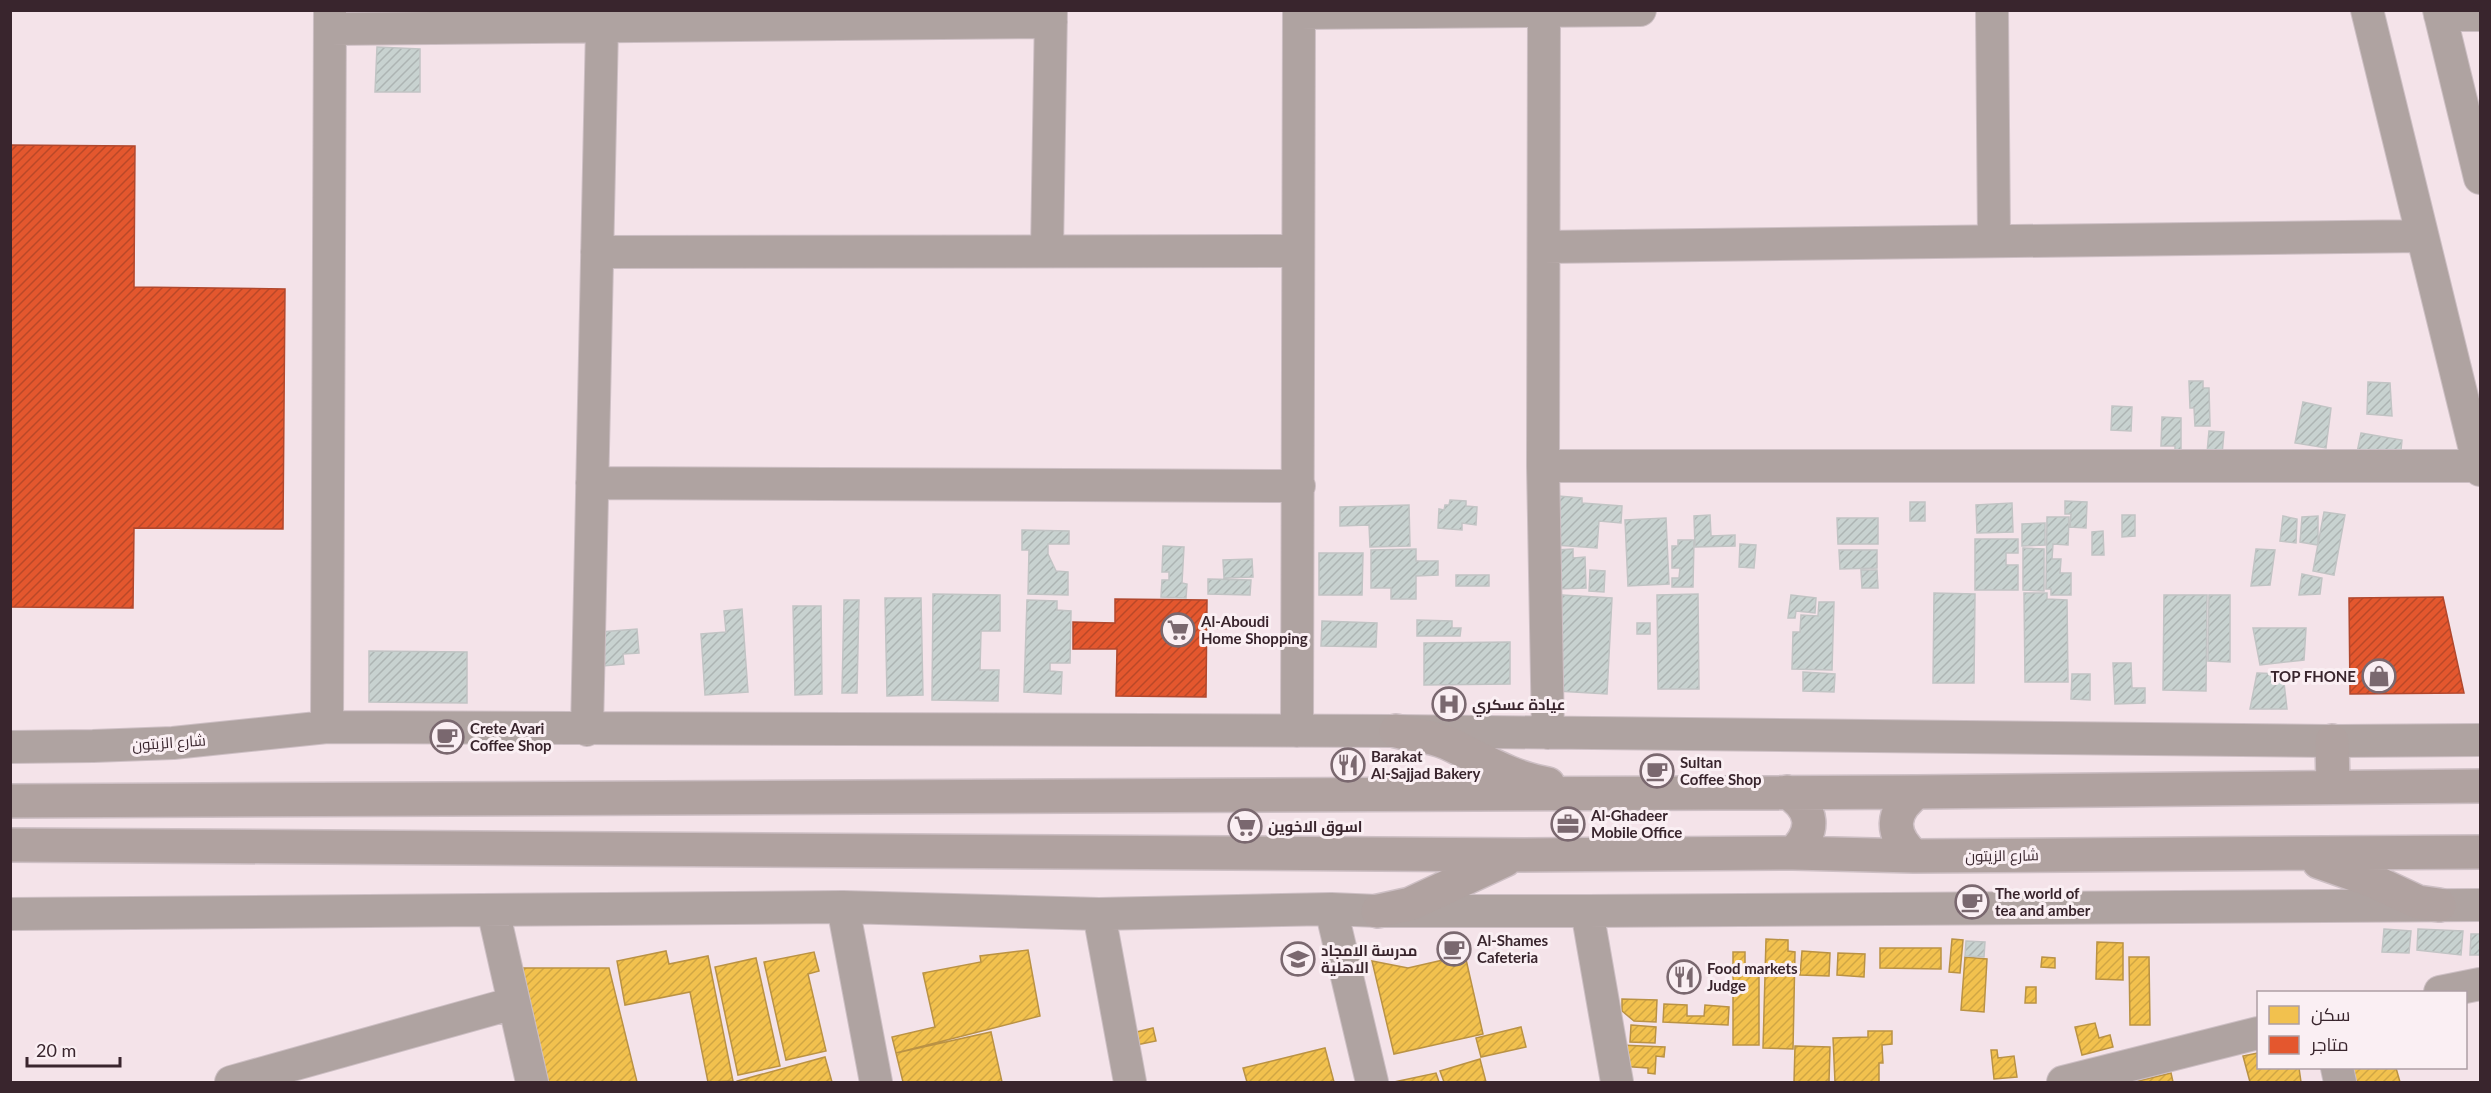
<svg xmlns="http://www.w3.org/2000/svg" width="2491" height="1093" font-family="Lato,Cairo,sans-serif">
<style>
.homes{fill:url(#homes-hatch);stroke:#ba9244;stroke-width:1.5}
.shops{fill:url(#shops-hatch);stroke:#b1482e;stroke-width:1.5}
.building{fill:url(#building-hatch);stroke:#c1c4c4;stroke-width:1.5}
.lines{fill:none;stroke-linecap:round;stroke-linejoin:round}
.street-casing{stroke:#cdbfc4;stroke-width:34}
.secondary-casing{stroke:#cdbfc4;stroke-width:36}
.street{stroke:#afa3a1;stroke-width:32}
.secondary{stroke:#b0a2a0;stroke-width:33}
.labels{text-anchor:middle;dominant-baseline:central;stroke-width:6;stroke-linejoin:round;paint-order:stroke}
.poi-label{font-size:15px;font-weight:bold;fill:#39252d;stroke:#faeff3;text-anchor:start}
.street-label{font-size:15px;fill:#39252d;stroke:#faeff3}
</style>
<defs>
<pattern id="homes-hatch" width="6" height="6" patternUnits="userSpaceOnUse" patternTransform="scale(1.5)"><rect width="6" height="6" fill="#f2c14e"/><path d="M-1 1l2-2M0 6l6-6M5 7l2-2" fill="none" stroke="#d0a644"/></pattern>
<pattern id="shops-hatch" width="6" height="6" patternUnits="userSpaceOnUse" patternTransform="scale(1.5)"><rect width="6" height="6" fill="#e4572e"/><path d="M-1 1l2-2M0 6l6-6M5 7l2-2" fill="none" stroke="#ba4828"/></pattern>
<pattern id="building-hatch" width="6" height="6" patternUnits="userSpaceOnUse" patternTransform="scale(1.5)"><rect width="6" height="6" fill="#c8d2d0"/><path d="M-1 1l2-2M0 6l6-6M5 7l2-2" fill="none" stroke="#adb4b3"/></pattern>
</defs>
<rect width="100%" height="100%" fill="#f4e3e9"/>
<path class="homes" d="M1766,939L1788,940V951L1795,952L1793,1049L1763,1048Z
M1952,939L1963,940L1960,973L1949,972Z
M2097,942L2123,943V980L2096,979Z
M1880,948H1941V969L1880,968Z
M1028,950L1040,1016L896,1053L892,1037L935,1027L923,973L981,962L980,956Z
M666,951L669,964L708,956L733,1081L708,1082L690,992L625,1005L617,961Z
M1802,951L1830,953L1829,976L1800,975Z
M814,952L819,971L808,974L826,1051L786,1060L764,962Z
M1733,952H1745V973H1759V1045H1733Z
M1838,953L1865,954L1864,977L1837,975Z
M1465,955L1483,1034L1394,1054L1372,961L1408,968Z
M1965,957L1987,959L1984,1012L1961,1010Z
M2042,957L2055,958V968L2041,967Z
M2129,957H2149L2150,1025H2130Z
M756,958L780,1066L738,1075L715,967Z
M519,968H609L637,1082H545Z
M2026,987H2036V1003H2025Z
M1622,999L1657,1000L1656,1022L1634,1021L1622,1011Z
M1664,1004L1687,1005V1016H1704L1705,1005L1729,1007L1728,1025L1663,1022Z
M2095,1023L2099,1038L2110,1035L2113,1047L2082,1055L2075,1027Z
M1631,1025L1656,1027L1655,1043L1630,1042Z
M1521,1027L1526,1047L1481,1057L1476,1038Z
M1153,1028L1156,1041L1131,1046L1128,1034Z
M1868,1031H1892V1044L1882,1045L1883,1063H1879V1082H1835L1833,1038L1868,1037Z
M991,1032L1002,1082H903L896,1053Z
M1620,1045L1665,1047L1664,1057L1656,1056L1655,1074L1648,1073V1068L1619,1066Z
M1795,1046L1830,1047L1829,1082H1794Z
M1325,1048L1334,1082H1247L1243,1068Z
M1991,1050H1997L1998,1058L2014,1056L2017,1077L1994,1079Z
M2258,1053V1068H2299L2301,1082H2250L2243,1056Z
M825,1057L832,1082H737V1081Z
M1480,1059L1486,1082H1444L1440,1071Z
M2351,1068H2396L2400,1082H2355Z
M1436,1073L1439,1082H1394Z
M2171,1073L2173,1082H2134Z"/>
<path class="shops" d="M10,145L135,146L134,287L285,289L283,529L134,528L133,608L10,607Z
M2443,597L2464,693L2350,694L2349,598Z
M1115,599L1207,600L1206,697L1116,696L1117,649H1073V622L1115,623Z"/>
<path class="building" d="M377,47L420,49V92H375Z
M2189,381H2203V388H2209L2210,426H2195L2194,408H2190Z
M2368,382L2390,383L2392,416L2367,414Z
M2303,402L2331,408L2326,448L2295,443Z
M2112,406L2132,407L2131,431L2111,430Z
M2162,417L2181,418V456H2175V446H2161Z
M2209,431L2224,432L2222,455L2207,453Z
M2361,433L2402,440L2400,460L2356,457Z
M1558,496L1582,498V503L1622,506L1621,523L1599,521L1597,548L1555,545Z
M1450,500L1466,501V506L1477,507L1476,525L1462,523V530L1438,528L1439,509L1444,510L1445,505H1449Z
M2065,501L2087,502L2086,528L2070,527L2071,514H2065Z
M1910,502H1925V521H1910Z
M2012,503L2013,532L1977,533L1976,505Z
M1409,505L1410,546L1370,547L1369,525L1340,526V507Z
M2324,512L2345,515L2334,575L2313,571Z
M1710,515L1711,536L1735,535V546L1695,547L1694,516Z
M2122,515H2135V536L2122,537Z
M2283,516L2297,519L2296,543L2280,541Z
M2318,516V545L2300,542L2302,517Z
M2047,517H2069L2068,545L2053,544L2052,559H2061L2060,573H2071V595H2051V589H2046Z
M1666,518L1669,584L1628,586L1625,520Z
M1837,518H1878V544H1838Z
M2045,523V545L2022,546V524Z
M1022,530L1069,531V544H1048V554L1056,571L1068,572V595L1028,594L1029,550H1022Z
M2103,531L2104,555H2092V532Z
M1975,539H2018V553H2006V565H2018V590H1975Z
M1678,540H1694L1693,587H1672V578H1679L1680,568H1672V546H1678Z
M1740,544L1756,545L1754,568L1739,567Z
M1163,546L1184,547L1182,583L1187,584L1186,598L1161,597L1162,580H1169V572H1162Z
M2023,548L2044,549V591L2023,590Z
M1416,549V561H1438V575L1416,576V599H1391V588H1371V550Z
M1573,549V558L1585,557L1586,588L1556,589L1555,550Z
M2256,549L2275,550L2270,585L2251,586Z
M1839,550H1877V568L1840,569Z
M1319,553H1363L1362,595H1319Z
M1252,559L1253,577L1224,578L1223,560Z
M1590,570L1605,571L1604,592L1589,591Z
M1861,570H1877L1878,588H1862Z
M2302,574L2322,578L2320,594L2299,595Z
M1456,575H1489V586H1456Z
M1208,579L1251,580L1250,595L1208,594Z
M1934,593L1975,594L1974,683H1933Z
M2024,593H2047V599L2067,600L2068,682H2025Z
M933,594L1000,595V631H981L980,670H999L998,701L932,700Z
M1698,594L1699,689H1658L1657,595Z
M1562,595L1612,598L1607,694L1557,691Z
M1791,595L1816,598L1815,613L1796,611L1795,618H1788Z
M2164,595H2207L2206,691L2163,690Z
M2209,595H2230V662L2208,661Z
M885,598H921L923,695L887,696Z
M844,600H859L857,693H842Z
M1027,600L1057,601V610L1071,611L1070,663H1050V671L1062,672L1061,694L1024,692Z
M1819,602H1834L1832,670L1792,669L1793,632H1800L1801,615L1818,616Z
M793,606H821L822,694L795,695Z
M742,609L748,692L705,695L701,634L726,632L724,611Z
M1417,620L1452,621V628H1461L1460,636H1417Z
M1322,621L1377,623L1376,647L1321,646Z
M1637,623H1650V634H1637Z
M2253,628H2306L2304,660L2260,665Z
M637,629L639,653L623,654L624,664L603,666L600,632Z
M1510,642V684L1424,685V643Z
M369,651L467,652V703L369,702Z
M2113,663H2131L2132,688H2145V703L2115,704Z
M1803,672L1835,674L1834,692L1803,691Z
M2257,673L2283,674L2287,709H2250Z
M2072,674H2090V700L2071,699Z
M2384,929L2411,931L2409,953L2382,952Z
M2418,929L2463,931L2461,955L2417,950Z
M2471,934H2480V955H2470Z
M1966,941L1985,942L1984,957L1965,956Z"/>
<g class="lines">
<g class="street-casing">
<path id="street" d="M1992,10L1994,241
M2367,10L2480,470
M2439,10L2480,178
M1544,11L1543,466L1548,733
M1299,13L1640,10
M2440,15H2480
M330,29L1051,22
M1544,247L2422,236
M1047,251L1051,10
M597,252L1298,251
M1543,466H2479
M592,483L1299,486
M327,727L330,10
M587,730L602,27
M1297,731L1299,10
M10,747L93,746L173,743L327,727L1396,731L2332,741L2480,740
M843,907L876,1082
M1331,909L1372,1082
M493,910L532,1082
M1587,911L1617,1082
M10,914L843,907L1099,914L1331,909L1378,911H1587L2480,905
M1099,914L1130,1082
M2440,992L2480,984
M2337,1068L2340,1082
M231,1082L514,1003
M2063,1082L2258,1033"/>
</g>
<g class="secondary-casing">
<path id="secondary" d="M1396,731C1412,735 1432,736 1447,743C1480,758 1511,778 1548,784
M2332,741L2333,786
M1787,792C1814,809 1816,831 1793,853
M10,801L1917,792L2480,786
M10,845L1524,855L1793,853L1914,856L2480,852
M1914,856C1890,834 1890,812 1917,792
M2319,862L2373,881L2418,902L2439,905
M1378,911L1410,904L1505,860"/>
</g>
<use href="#street" class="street"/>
<use href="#secondary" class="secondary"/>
</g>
<defs>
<g id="supermarket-ring" transform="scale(1.725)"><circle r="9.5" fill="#faeff3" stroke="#7a686f" stroke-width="1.5"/><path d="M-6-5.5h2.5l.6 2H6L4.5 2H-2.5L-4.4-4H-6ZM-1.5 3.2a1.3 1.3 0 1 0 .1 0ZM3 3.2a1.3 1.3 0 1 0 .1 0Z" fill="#7a686f"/></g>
<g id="shop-ring" transform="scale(1.725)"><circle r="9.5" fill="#faeff3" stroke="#7a686f" stroke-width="1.5"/><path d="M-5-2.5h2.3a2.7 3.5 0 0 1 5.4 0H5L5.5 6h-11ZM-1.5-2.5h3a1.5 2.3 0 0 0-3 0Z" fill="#7a686f"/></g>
<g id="hospital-ring" transform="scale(1.725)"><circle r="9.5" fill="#faeff3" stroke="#7a686f" stroke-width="1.5"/><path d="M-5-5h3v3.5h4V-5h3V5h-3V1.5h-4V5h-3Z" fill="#7a686f"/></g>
<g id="cafe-ring" transform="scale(1.725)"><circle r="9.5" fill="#faeff3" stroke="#7a686f" stroke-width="1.5"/><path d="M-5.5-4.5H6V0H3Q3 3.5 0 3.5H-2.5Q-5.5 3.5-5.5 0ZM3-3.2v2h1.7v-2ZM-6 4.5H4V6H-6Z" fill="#7a686f"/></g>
<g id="restaurant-ring" transform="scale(1.725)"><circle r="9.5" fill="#faeff3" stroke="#7a686f" stroke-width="1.5"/><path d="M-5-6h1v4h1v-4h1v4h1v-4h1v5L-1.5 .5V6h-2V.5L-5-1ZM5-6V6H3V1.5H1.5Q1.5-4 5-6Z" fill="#7a686f"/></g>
<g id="office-ring" transform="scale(1.725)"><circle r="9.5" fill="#faeff3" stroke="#7a686f" stroke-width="1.5"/><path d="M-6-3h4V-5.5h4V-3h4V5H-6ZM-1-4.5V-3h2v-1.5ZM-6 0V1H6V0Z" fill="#7a686f"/></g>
<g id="school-ring" transform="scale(1.725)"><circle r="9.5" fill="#faeff3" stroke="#7a686f" stroke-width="1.5"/><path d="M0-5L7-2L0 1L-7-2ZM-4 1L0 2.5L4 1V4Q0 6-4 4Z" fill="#7a686f"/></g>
</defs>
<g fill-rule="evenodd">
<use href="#supermarket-ring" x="1178" y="630"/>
<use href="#shop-ring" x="2379" y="676"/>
<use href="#hospital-ring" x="1449" y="704"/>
<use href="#cafe-ring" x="447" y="737"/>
<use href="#restaurant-ring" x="1348" y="765"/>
<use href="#cafe-ring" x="1657" y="771"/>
<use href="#office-ring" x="1568" y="824"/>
<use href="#supermarket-ring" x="1245" y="826"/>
<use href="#cafe-ring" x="1972" y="902"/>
<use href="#cafe-ring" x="1454" y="949"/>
<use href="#school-ring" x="1298" y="959"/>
<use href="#restaurant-ring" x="1684" y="977"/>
</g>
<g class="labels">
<g class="poi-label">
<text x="1201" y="621">Al-Aboudi<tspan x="1201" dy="17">Home Shopping</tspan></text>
<text x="2356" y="676" text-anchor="end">TOP FHONE</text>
<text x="1472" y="704">عيادة عسكري</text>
<text x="470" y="728">Crete Avari<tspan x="470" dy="17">Coffee Shop</tspan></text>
<text x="1371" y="756">Barakat<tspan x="1371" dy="17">Al-Sajjad Bakery</tspan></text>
<text x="1680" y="762">Sultan<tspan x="1680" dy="17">Coffee Shop</tspan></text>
<text x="1591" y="815">Al-Ghadeer<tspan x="1591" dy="17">Mobile Office</tspan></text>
<text x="1268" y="826">اسوق الاخوين</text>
<text x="1995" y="893">The world of<tspan x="1995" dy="17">tea and amber</tspan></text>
<text x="1477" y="940">Al-Shames<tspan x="1477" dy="17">Cafeteria</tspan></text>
<text x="1321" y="950">مدرسة الامجاد<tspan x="1321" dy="17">الاهلية</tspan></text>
<text x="1707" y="968">Food markets<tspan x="1707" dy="17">Judge</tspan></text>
</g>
<g class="street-label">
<text transform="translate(169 742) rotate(-4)">شارع الزيتون</text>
<text transform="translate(2002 855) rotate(-1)">شارع الزيتون</text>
</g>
</g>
<rect width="2491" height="1093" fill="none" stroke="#39252d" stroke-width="24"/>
<rect x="2257" y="991" width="210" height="78" fill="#faeff3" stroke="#ad9ea4" stroke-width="1.5"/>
<rect x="2269" y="1006" width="30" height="18" fill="#f2c14e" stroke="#ad9ea4" stroke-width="1.5"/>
<text x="2311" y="1021" font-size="18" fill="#39252d">سكن</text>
<rect x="2269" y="1036" width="30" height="18" fill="#e4572e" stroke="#ad9ea4" stroke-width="1.5"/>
<text x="2311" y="1051" font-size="18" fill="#39252d">متاجر</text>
<path d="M27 1057v9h93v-9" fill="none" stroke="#39252d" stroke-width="3"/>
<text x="36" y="1057" font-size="18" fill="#39252d" stroke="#faeff3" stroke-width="4.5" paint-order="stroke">20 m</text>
</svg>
